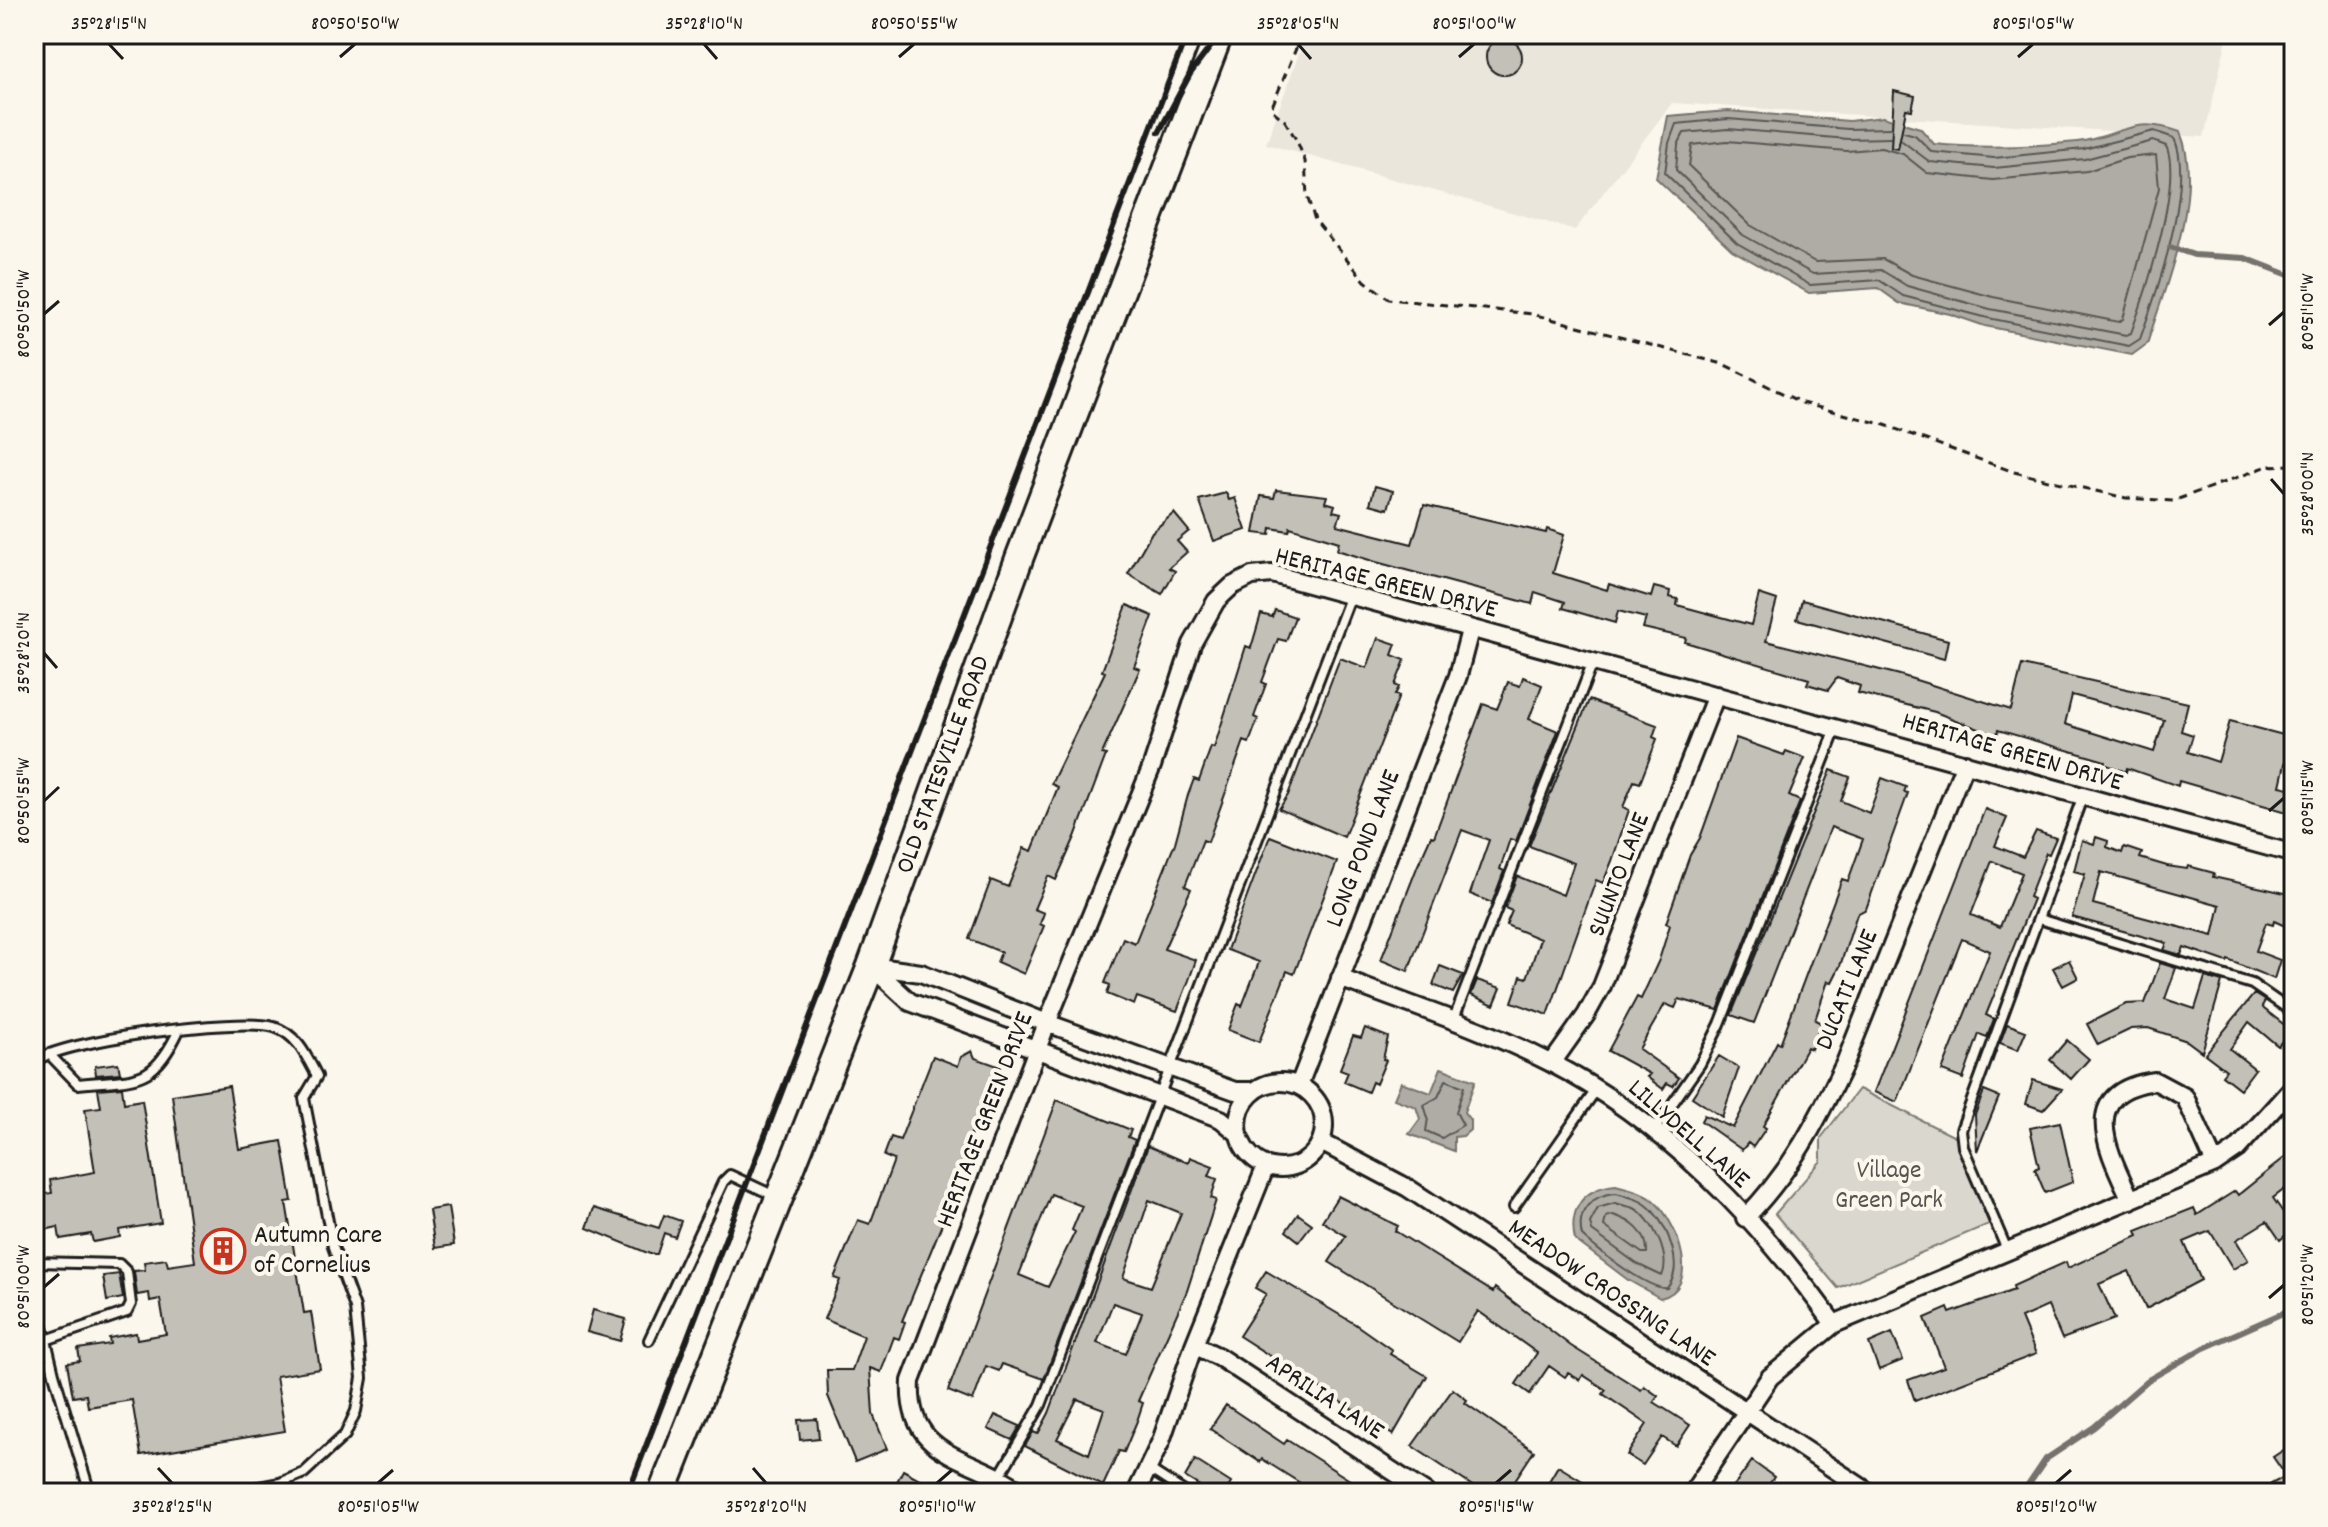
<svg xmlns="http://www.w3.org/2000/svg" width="2328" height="1527" font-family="Dekko,sans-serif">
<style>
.built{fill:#eae6dc}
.green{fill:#dad7ce;stroke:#7b7a75;stroke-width:2}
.water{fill:#afaca5;stroke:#74726e;stroke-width:2}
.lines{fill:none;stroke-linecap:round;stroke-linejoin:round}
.shore{stroke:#575653;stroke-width:2}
.stream{stroke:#74726e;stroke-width:6}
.building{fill:#c3c0b8;stroke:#1c1c1c;stroke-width:2;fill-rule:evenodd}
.service-casing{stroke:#1c1c1c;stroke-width:14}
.minor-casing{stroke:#1c1c1c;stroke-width:22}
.primary-casing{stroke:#1c1c1c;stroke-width:32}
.path{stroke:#1c1c1c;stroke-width:3;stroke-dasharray:8 6;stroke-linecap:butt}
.service{stroke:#fbf7ec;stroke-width:8}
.minor{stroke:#fbf7ec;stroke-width:16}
.primary{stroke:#fbf7ec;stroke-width:26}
.rail{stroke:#1c1c1c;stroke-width:6}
.ticks{fill:none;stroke:#1c1c1c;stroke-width:3}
.labels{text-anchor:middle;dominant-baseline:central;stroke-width:8;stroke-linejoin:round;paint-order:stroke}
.street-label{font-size:26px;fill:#1c1c1c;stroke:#fbf7ec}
.park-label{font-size:26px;fill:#555451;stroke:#fbf7ec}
.poi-label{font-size:26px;fill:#1c1c1c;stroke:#fbf7ec;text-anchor:start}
.neatline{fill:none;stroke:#1c1c1c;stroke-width:3}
.ticks-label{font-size:20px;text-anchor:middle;fill:#1c1c1c}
</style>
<rect width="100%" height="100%" fill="#fbf7ec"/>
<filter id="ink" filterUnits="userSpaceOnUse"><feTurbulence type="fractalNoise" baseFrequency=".0125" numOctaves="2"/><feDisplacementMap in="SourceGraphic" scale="16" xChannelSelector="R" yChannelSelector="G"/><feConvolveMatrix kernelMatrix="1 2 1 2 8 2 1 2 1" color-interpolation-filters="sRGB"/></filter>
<g filter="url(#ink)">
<path class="built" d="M1306,34H2228L2204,137L1672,103L1575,230L1266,144Z"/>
<path class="green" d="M1859,1089L1957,1138L1989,1224L1838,1288L1775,1214L1821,1161V1138Z"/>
<path class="water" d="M1728,111L1849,121L1883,117L1920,128L1934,144C1983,149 2028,147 2077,142C2121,137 2131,114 2180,132C2205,191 2166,284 2147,344L2132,355L1985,326L1950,314L1899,303L1878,288L1809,293L1732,250L1656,178L1668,116Z
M1441,1068L1475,1081L1464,1112L1470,1120V1130L1463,1136L1454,1137V1151L1409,1134L1420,1119L1416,1107L1394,1099L1401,1082L1431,1093Z
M1616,1185C1631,1189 1645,1192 1656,1203C1678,1224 1702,1289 1660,1298L1628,1280L1575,1240C1568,1208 1584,1188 1616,1185Z"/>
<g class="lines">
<path class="shore" d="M1890,128L1848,129L1728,119L1676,124L1669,143L1665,173L1737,243L1810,285L1879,280L1903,296L1988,318L2129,346L2140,339C2157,293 2195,182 2174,138L2154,131L2084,149L1994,158L1932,152L1915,135L1904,132
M1890,138L1848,139L1728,129L1684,133L1678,145L1676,170L1743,235L1813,274L1881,270L1907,286L1990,309L2126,335L2131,333C2145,295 2183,180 2166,146L2153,141L2085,159L1994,168L1930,162L1902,141
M1727,141L1847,151L1881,148L1903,154L1927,173L1993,180L2087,171L2127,158L2156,155L2159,188L2123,319L2119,322L1993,297L1912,275L1883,259L1815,262L1750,225L1689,166L1692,145Z
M1446,1080L1464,1087L1456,1112L1463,1125L1442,1138L1426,1131L1428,1118L1424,1105L1438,1097Z
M1616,1193C1629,1197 1642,1199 1651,1209C1668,1227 1685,1267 1667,1288C1650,1291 1596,1249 1582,1236C1576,1211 1591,1195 1616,1193Z
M1615,1203C1621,1205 1628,1206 1634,1208C1653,1218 1671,1257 1662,1276L1637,1264L1592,1231L1590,1223L1598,1208Z
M1613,1215C1631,1220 1648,1233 1647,1253H1642L1604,1226L1606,1217Z"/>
<path class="stream" d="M2170,247L2194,255L2245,258L2294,277
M2023,1493L2046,1459L2094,1427L2148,1380L2204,1348L2294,1308"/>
</g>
<path class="building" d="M1486 57a18 18 0 1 1 36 0a18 18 0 1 1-36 0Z
M1894,91L1915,96L1912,110L1906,109L1898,149L1891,148Z
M1375,486L1393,491L1388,509L1370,504Z
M1276,490L1327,496L1325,502L1335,505L1333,511L1341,513L1337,525L1412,544L1424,505L1546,533L1547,529L1564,535L1553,573L1607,590L1609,584L1651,597L1654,587L1670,591L1669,597L1678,599L1677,605L1751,625L1759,594L1777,600L1766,641L1900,675L2011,710L2022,665L2188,703L2181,731L2193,735L2188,752L2218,762L2230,721L2291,737L2280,786L2294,789V814L2179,781L2178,786L2127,768L2126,772L2104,764L2105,761L1998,730L1997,736L1935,712L1858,693L1860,686L1837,678L1828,690L1807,684L1809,679L1685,642L1686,638L1643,628L1646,618L1618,611L1615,623L1563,608L1565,602L1535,592L1532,604L1376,562L1337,550L1339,542L1290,527L1289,531L1271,528L1270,535L1254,533L1261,496L1274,498ZM2072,695L2164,720L2154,752L2065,724Z
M1226,493L1229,500L1235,498L1246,530L1214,541L1199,500Z
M1174,513L1189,531L1177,541L1187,552L1169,568L1175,571L1162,594L1128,574L1152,532Z
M1802,600L1948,640L1944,659L1797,619Z
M1127,605L1153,616L1134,667L1140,669L1102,754L1106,755L1075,837L1056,880L1048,876L1034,909L1044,913L1040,924L1044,926L1024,974L997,962L1001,952L969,939L991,880L1008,887L1024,848L1032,851L1058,787L1051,784L1105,672L1102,671Z
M1275,610L1295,617L1286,641L1278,639L1262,682L1266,684L1254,717L1258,719L1249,743L1244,741L1208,842L1203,840L1185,886L1191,889L1164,949L1196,960L1189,980L1177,1011L1137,997L1134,1005L1107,994L1110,985L1105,983L1123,938L1135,943L1175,843L1188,795L1194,779L1199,781L1211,747L1214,748L1246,646L1251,648L1261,614L1272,617Z
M1378,638L1396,644L1392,655L1405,660L1395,685L1399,687L1395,695L1399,696L1344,837L1279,809L1288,795L1340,658L1367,668Z
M1523,677L1542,685L1529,719L1558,731L1516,841L1510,839L1500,869L1504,871L1492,903L1470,894L1489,840L1462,830L1408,971L1381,960L1418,865L1431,836L1434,837L1483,704L1497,709L1508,682L1520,686Z
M1589,700L1657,725L1653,737L1657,739L1640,783L1634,781L1623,807L1629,810L1612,861L1603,883L1596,880L1548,1015L1512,1002L1521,976L1527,978L1540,939L1506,925L1512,911L1505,908L1517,876L1563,895L1574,863L1529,846Z
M1736,738L1784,755L1786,751L1805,758L1789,796L1800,801L1718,1010L1679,999L1675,1008L1665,1004L1639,1049L1679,1078L1673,1086L1667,1083L1663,1089L1647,1077L1650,1074L1608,1051L1637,997L1641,999L1659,960L1670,925L1666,923L1690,855L1700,838Z
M1831,770L1850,777L1841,801L1869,813L1882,778L1906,787L1904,792L1908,793L1866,909L1857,914L1840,966L1832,982L1828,981L1815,1020L1821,1023L1811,1049L1807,1047L1763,1126L1766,1128L1753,1147L1748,1143L1742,1150L1701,1121L1704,1115L1733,1128L1777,1042L1780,1044L1842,879L1848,881L1863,839L1831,827L1754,1023L1731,1015Z
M1985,809L2007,818L1995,846L2023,857L2036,831L2056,838L2049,854L2046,853L2029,897L2033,899L1986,1015L1994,1019L1987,1037L1979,1034L1963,1079L1942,1071L1990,951L1962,939L1897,1102L1874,1092ZM1992,861L2022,873L2000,927L1971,915Z
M1270,836L1337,862L1294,974L1287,971L1259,1042L1228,1030L1238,1004L1242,1006L1259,962L1227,950Z
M2096,837L2108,841L2107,847L2122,853L2124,847L2142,853L2140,858L2167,866L2187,869L2188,866L2214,873L2213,877L2294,895V930L2274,921L2273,925L2266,923L2256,951L2280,960L2274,979L2228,960L2227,962L2184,947L2181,955L2164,950L2167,943L2072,917L2085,874L2074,871L2082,840L2094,844ZM2101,872L2220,905L2213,936L2093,904Z
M2069,960L2078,978L2063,986L2053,968Z
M2160,963L2176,968L2165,999L2195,1009L2205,977L2222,982L2202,1052L2187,1041L2148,1028L2131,1029L2098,1045L2087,1024L2126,1004L2145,1003Z
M1440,966L1463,975L1453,993L1433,985Z
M1477,980L1501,988L1494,1005L1471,995Z
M2254,994L2265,1001L2262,1006L2264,1009L2291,1030L2278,1046L2249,1022L2230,1049L2255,1069L2240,1089L2222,1075L2226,1070L2205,1054Z
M2007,1024L2026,1031L2018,1050L2000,1043Z
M1365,1028L1388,1037L1383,1059L1386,1060L1376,1084L1372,1082L1368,1092L1344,1082L1348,1072L1340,1069L1353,1036L1361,1038Z
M2067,1040L2089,1059L2071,1079L2050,1060Z
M972,1051L975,1058L1001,1067L980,1110L965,1150L968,1152L963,1166L959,1165L950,1193L954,1195L902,1321L905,1322L899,1339L894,1337L881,1372L870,1368L873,1414L887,1449L855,1462L828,1396L827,1370H852L864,1336L824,1319L840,1280L834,1278L858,1220L870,1224L894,1160L884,1156L891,1137L900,1140L933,1056L958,1066L961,1057Z
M1719,1056L1739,1068L1722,1117L1692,1097Z
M118,1063L120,1073L96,1075L95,1066Z
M2033,1080L2062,1089L2043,1110L2026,1104Z
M229,1086L239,1149L282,1141L292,1201L286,1202L304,1313L311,1312L320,1369L276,1376L285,1431L141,1455L132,1400L88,1407L86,1395L73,1397L67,1363L80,1361L78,1349L110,1344L109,1338L136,1333L137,1339L166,1334L160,1299L150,1301L149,1293L137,1295L134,1271L145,1270L144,1262L166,1259L168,1266L195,1262L172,1095Z
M122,1087L124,1103L142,1100L161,1223L119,1230L120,1237L93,1242L91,1234L60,1239L58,1227L44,1230L39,1195L52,1193L50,1180L95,1172L85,1109L101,1107L98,1089Z
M1984,1091L1999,1097L1977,1151L1975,1115Z
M1057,1100L1131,1130L1128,1137L1135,1140L1044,1379L1002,1364L999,1371L986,1366L973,1401L948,1391ZM1051,1194L1082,1206L1072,1230L1075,1232L1048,1287L1019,1275Z
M2060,1122L2073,1182L2045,1193L2035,1169L2039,1167L2030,1128Z
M1148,1146L1188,1163L1190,1157L1213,1166L1209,1176L1217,1179L1211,1198L1216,1200L1187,1291L1138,1401L1143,1403L1137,1421L1124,1452L1119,1451L1103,1486L1025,1446L1033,1432L1038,1434L1049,1413ZM1149,1200L1181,1213L1151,1287L1123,1278ZM1113,1303L1142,1313L1126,1354L1097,1343ZM1077,1399L1104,1409L1089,1454L1057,1439Z
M2294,1150V1182L2273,1198L2294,1228L2280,1240L2267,1221L2236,1240L2248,1260L2233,1269L2210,1231L2184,1242L2201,1280L2146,1309L2129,1271L2099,1284L2115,1319L2062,1339L2048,1306L2021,1318L2036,1354L1915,1401L1908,1380L1944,1367L1925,1318L1948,1308L1950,1313L2014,1290L2013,1286L2066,1262L2068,1268L2138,1236L2136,1231L2194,1208L2197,1215L2235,1191L2238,1195Z
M1338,1196L1398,1226L1395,1231L1493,1292L1495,1288L1571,1346L1641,1390L1644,1386L1658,1396L1654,1402L1690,1425L1676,1446L1662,1437L1643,1465L1627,1455L1647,1424L1603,1394L1606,1390L1583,1375L1580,1380L1568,1373L1565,1377L1549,1366L1530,1394L1516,1384L1537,1353L1478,1311L1458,1342L1329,1262L1346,1236L1322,1221Z
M448,1207L454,1245L435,1248L429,1210Z
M594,1208L659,1228L664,1215L681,1221L675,1237L664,1233L657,1254H650L587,1228Z
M1298,1214L1312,1224L1299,1241L1286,1231Z
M1266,1271L1355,1324L1392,1350L1390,1354L1427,1376L1393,1435L1239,1336L1266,1294L1255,1288Z
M119,1274L123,1298L107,1301L103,1276Z
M593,1310L626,1319L620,1341L587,1332Z
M1892,1333L1903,1360L1879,1370L1869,1343Z
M1453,1389L1467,1400L1465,1403L1534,1451L1513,1483L1526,1493H1483L1412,1446Z
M1226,1405L1284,1444L1287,1440L1370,1493H1316L1262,1459L1260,1462L1210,1429Z
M995,1415L1020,1426L1012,1440L988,1429Z
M817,1419L819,1438L800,1440L798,1420Z
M2294,1443V1493H2255L2286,1476L2273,1457Z
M1195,1460L1231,1483L1225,1493H1211L1185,1477Z
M1752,1461L1774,1477L1763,1493H1729Z
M1558,1466L1602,1493H1542Z
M903,1470L945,1493H891Z"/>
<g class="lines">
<g class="service-casing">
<path id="service" d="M2039,919L2252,984L2294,1013
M1453,1021L1593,662
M49,1054L78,1084C136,1078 152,1087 179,1030
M34,1062C60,1040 239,1017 274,1027C297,1034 307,1057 317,1076L304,1098L333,1247L355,1308L362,1378L356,1411L345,1435L304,1473L280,1483L227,1493
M1654,1130L1700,1064L1720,1024L1836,729
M1514,1207L1596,1090
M2007,1250L1963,1147L1961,1130L2082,798
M34,1262L119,1264L127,1272L131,1304L127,1312L46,1340
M34,1289L54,1374L90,1493
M649,1340L723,1182L730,1175L777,1197
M1149,1469L1186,1493
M999,1477L1041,1405L1351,595"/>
</g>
<g class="minor-casing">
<path id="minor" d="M871,966L910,1002L1221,1119L1239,1134
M871,966L921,973L1047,1023L1235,1091H1254
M1340,978C1409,1005 1483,1028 1549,1062C1663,1120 1760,1221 1834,1324
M1552,1063L1586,1015L1602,986L1716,695
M1238 1125a43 43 0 1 1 86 0a43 43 0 1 1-86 0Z
M1299,1085L1458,676L1470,630
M1321,1142L1408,1188L1870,1493
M2131,1200C2109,1152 2075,1092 2155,1081L2185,1097L2215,1164
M1745,1218C1792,1170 1816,1123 1845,1063L1965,763
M1194,1345L1219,1357L1426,1493
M1023,1493C976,1455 906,1461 911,1381L1047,1023L1152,766L1192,644L1216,601L1232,586L1252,576L1272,574L2294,854
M1136,1493L1161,1441L1194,1345L1266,1166
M1692,1493L1770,1377L1834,1324L2215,1164L2237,1149L2294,1086"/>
</g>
<g class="primary-casing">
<path id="primary" d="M662,1493L871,966L1020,556L1219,34"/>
</g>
<path class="path" d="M1302,34L1271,109L1285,121L1297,141L1305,161L1307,196L1315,220L1365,281L1389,299L1532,314L1723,364L1802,403L1885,425L2014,472L2126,498L2173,501L2268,466L2294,465"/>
<use href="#service" class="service"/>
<use href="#minor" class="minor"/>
<use href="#primary" class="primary"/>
<path class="rail" d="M2171,34L2183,36
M1159,132L1190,74L1220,34
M628,1493L1187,34"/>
</g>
</g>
<path class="ticks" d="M109,44L123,59M704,44L717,59M1298,44L1311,59M340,57L355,44M899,57L914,44M1459,57L1474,44M2018,57L2033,44M44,314L59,301M2269,325L2284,312M2271,479L2284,494M44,653L57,668M44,801L59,787M2269,811L2284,798M44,1287L59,1274M2269,1298L2284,1285M158,1468L172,1483M753,1468L766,1483M378,1483L393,1470M937,1483L952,1470M1496,1483L1511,1470M2056,1483L2071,1470"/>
<defs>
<g id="building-ring" transform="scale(2.3)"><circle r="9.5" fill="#fbf7ec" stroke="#c8321e" stroke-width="1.5"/><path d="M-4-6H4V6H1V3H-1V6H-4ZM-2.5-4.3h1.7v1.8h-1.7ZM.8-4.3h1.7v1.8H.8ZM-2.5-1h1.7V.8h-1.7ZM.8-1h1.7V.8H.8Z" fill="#c8321e"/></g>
</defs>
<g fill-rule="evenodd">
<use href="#building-ring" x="223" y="1251"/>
</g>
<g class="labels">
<g class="street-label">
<text transform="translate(1386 584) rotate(14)">HERITAGE GREEN DRIVE</text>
<text transform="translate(2012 753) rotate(16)">HERITAGE GREEN DRIVE</text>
<text transform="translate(944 765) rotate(-70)">OLD STATESVILLE ROAD</text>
<text transform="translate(1364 849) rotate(-69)">LONG POND LANE</text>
<text transform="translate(1620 875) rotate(-69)">SUUNTO LANE</text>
<text transform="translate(1848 990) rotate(-68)">DUCATI LANE</text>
<text transform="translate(986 1120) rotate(-69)">HERITAGE GREEN DRIVE</text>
<text transform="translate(1688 1135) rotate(41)">LILLYDELL LANE</text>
<text transform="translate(1611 1294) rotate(34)">MEADOW CROSSING LANE</text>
<text transform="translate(1324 1398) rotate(33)">APRILIA LANE</text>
</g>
<g class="park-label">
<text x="1889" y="1171">Village<tspan x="1889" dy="30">Green Park</tspan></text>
</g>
<g class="poi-label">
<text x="254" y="1236">Autumn Care<tspan x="254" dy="30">of Cornelius</tspan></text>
</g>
</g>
<rect width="2328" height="1527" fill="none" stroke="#fbf7ec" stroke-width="88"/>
<rect x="44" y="44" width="2240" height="1439" class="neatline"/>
<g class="ticks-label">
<text x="109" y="29">35°28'15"N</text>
<text x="355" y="29">80°50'50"W</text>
<text x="704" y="29">35°28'10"N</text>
<text x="914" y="29">80°50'55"W</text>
<text x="1298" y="29">35°28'05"N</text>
<text x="1474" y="29">80°51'00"W</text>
<text x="2033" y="29">80°51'05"W</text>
<text transform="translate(2306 312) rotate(-90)" y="7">80°51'10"W</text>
<text transform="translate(22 314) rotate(-90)" y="7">80°50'50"W</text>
<text transform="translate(2306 494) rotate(-90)" y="7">35°28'00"N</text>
<text transform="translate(22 653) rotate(-90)" y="7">35°28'20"N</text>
<text transform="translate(2306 798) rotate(-90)" y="7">80°51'15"W</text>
<text transform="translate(22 801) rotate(-90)" y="7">80°50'55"W</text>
<text transform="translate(2306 1285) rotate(-90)" y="7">80°51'20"W</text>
<text transform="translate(22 1287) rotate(-90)" y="7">80°51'00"W</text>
<text x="172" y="1512">35°28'25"N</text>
<text x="378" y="1512">80°51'05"W</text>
<text x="766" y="1512">35°28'20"N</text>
<text x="937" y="1512">80°51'10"W</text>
<text x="1496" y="1512">80°51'15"W</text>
<text x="2056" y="1512">80°51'20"W</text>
</g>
</svg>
